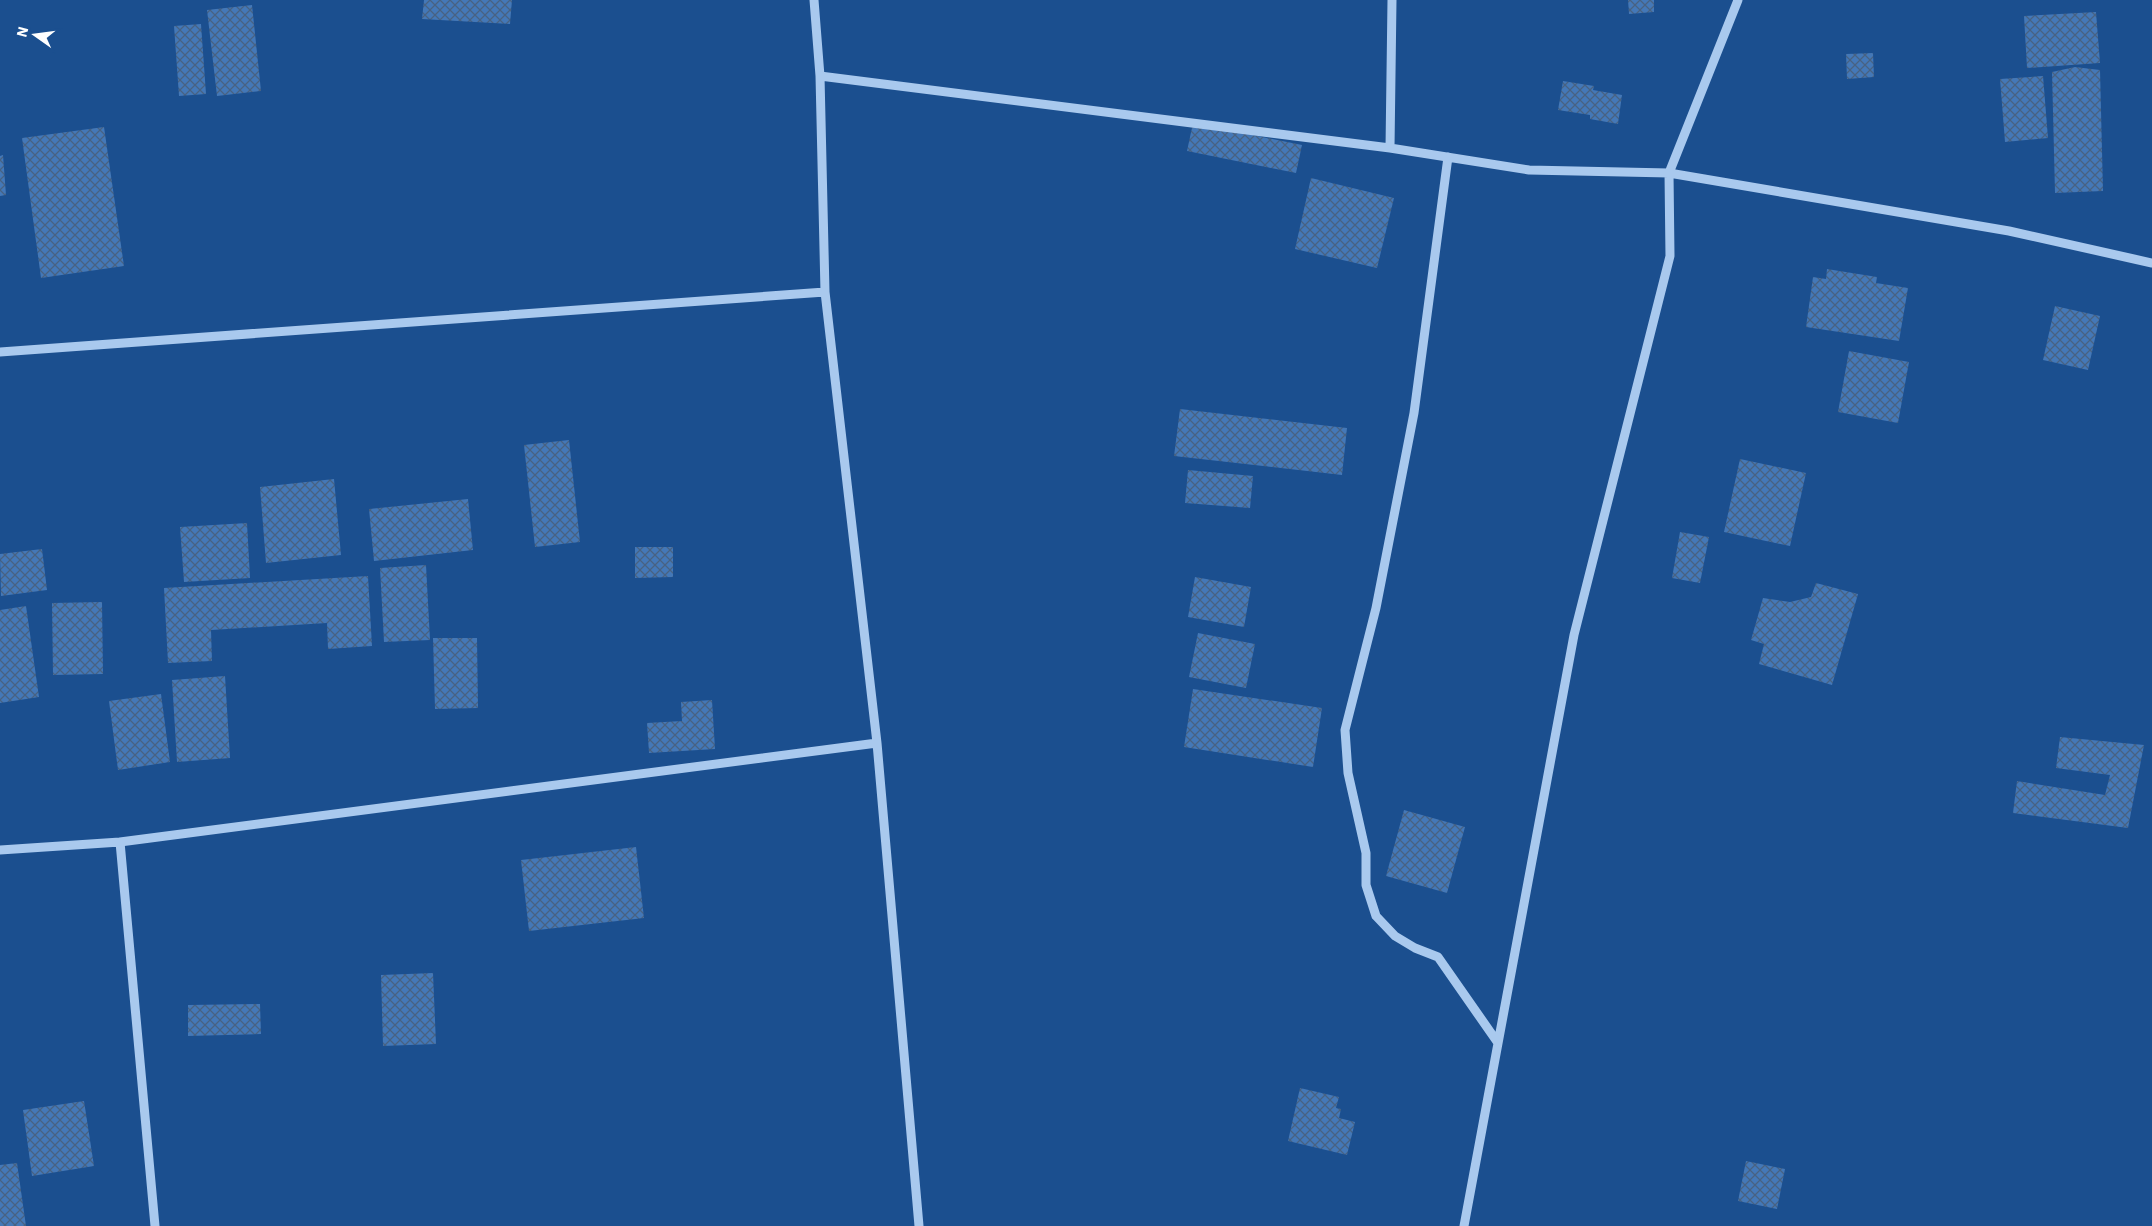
<svg xmlns="http://www.w3.org/2000/svg" width="2152" height="1226" font-family="'IBM Plex Sans',sans-serif">
<style>
.building{fill:url(#building-cross-hatch)}
.lines{fill:none;stroke-linecap:round;stroke-linejoin:round}
.minor{stroke:#a9c9ee;stroke-width:9}
</style>
<defs>
<pattern id="building-cross-hatch" width="8" height="8" patternUnits="userSpaceOnUse" patternTransform="scale(1.25)"><rect width="8" height="8" fill="#4478b7"/><path d="M0 0l8 8M0 8l8-8" fill="none" stroke="#486282"/></pattern>
</defs>
<rect width="100%" height="100%" fill="#1b4f8f"/>
<path class="building" d="M424,0H512L510,24L422,19Z
M1628,0H1654V12L1629,14Z
M252,5L261,91L217,96L207,10Z
M2096,12L2100,63L2027,68L2024,16Z
M201,24L206,94L179,96L174,26Z
M1873,53L1874,77L1847,79L1846,54Z
M2075,67L2100,70L2103,191L2055,193L2052,72Z
M2043,76L2048,138L2005,142L2000,79Z
M1563,81L1594,86L1593,90L1622,95L1618,124L1590,119V115L1558,110Z
M1193,123L1302,145L1296,173L1187,151Z
M104,127L124,266L41,278L22,138Z
M3,155L6,195L0,196V156Z
M1311,178L1394,198L1377,268L1295,249Z
M1827,269L1877,277L1876,283L1908,288L1899,341L1806,327L1813,277L1826,279Z
M2055,306L2100,316L2088,370L2043,360Z
M1849,351L1909,362L1898,423L1838,412Z
M1180,409L1347,428L1342,475L1174,456Z
M569,440L580,542L535,547L524,445Z
M1740,459L1806,473L1790,546L1724,532Z
M1188,470L1253,476L1250,508L1185,503Z
M334,479L341,555L266,563L260,487Z
M468,499L473,550L374,561L369,509Z
M247,523L250,578L184,582L180,527Z
M1680,532L1709,537L1700,583L1672,578Z
M635,547H673V577L635,578Z
M42,549L47,590L1,596L0,554Z
M426,565L430,640L384,642L380,568Z
M368,576L372,646L328,649L327,623L211,630L212,661L168,663L164,588Z
M1195,577L1251,587L1244,627L1188,617Z
M1816,583L1858,594L1832,685L1759,664L1764,644L1751,640L1763,598L1790,602L1811,597Z
M102,602L103,674L53,675L52,603Z
M26,606L39,697L0,703V610Z
M1198,633L1255,644L1246,688L1189,677Z
M433,638H477L478,708L435,709Z
M225,676L230,758L177,762L172,680Z
M1193,689L1322,708L1313,767L1184,747Z
M161,694L170,762L118,770L109,701Z
M712,700L715,749L649,753L647,723L682,721L681,702Z
M2060,737L2144,745L2128,828L2013,813L2017,781L2105,795L2110,775L2056,768Z
M1404,810L1465,827L1447,893L1386,876Z
M636,847L644,918L529,931L521,860Z
M433,973L436,1044L383,1046L381,975Z
M260,1004L261,1034L188,1036V1005Z
M1300,1088L1339,1097L1336,1108L1341,1109L1339,1118L1355,1122L1347,1155L1288,1141Z
M84,1101L94,1166L32,1176L23,1110Z
M1746,1161L1785,1169L1777,1209L1738,1201Z
M17,1163L26,1226H0V1165Z"/>
<g class="lines">
<path class="minor" d="M814,0L820,76L825,292L877,743L919,1226
M820,76L1390,148L1529,170L1669,173L2009,231L2152,263
M1390,148L1392,0
M1448,157L1414,413L1376,608L1345,730L1348,773L1366,853V885L1376,916L1395,936L1415,948L1438,957L1498,1043
M0,352L825,292
M0,850L120,842
M155,1226L120,842L877,743
M1464,1226L1574,635L1670,256L1669,173L1738,0"/>
</g>
<g transform="translate(35 35) rotate(284)" stroke="#1b4f8f" stroke-width="4" paint-order="stroke">
<path d="M0-4L9 19L0 12L-9 19Z" fill="#ffffff"/>
<text y="-8" font-size="14" font-weight="bold" text-anchor="middle" fill="#ffffff">N</text>
</g>
</svg>
